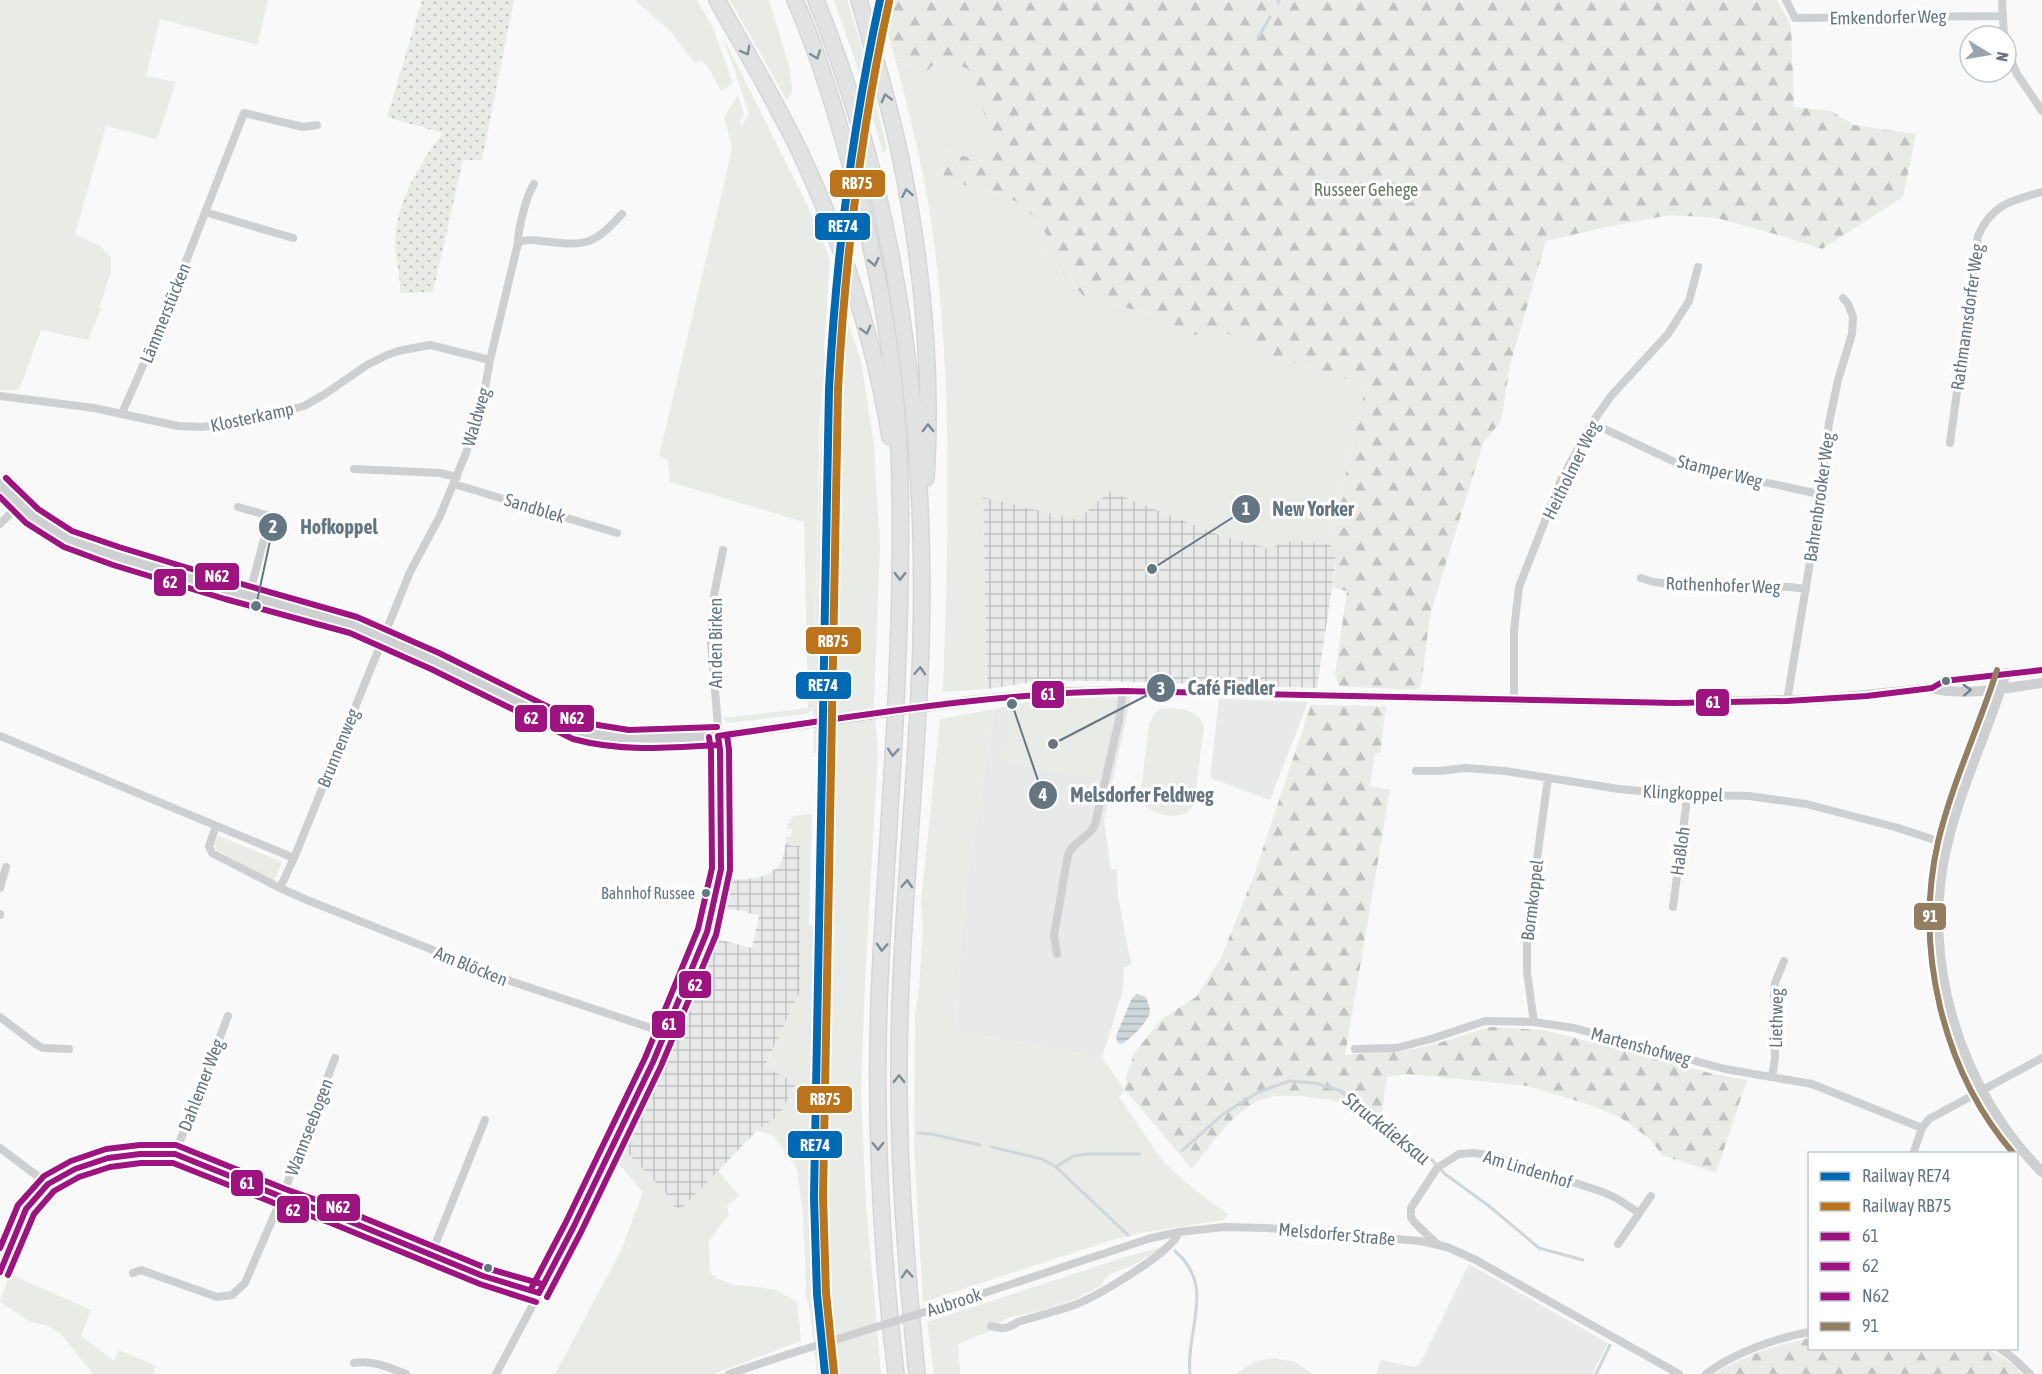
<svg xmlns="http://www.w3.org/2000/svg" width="2042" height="1374" font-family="'Asap Condensed',sans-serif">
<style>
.built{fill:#e8e9e9}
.industrial{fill:url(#industrial-grid)}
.green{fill:#e8ebe6}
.forest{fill:url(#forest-firs)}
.garden{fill:url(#garden-dots)}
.water{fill:url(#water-rules)}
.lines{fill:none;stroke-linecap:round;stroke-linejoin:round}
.stream{stroke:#ced6d9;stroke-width:3}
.motorway-casing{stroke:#d5d6d6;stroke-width:18}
.minor{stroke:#cecfd0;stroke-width:8}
.tertiary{stroke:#cecfd0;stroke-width:10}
.motorway{stroke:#e1e2e2;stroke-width:15}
.minor-bridge{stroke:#cecfd0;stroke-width:8}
.tertiary-bridge{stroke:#cecfd0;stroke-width:10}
.bus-1-casing{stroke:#fff;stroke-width:10}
.bus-2-casing{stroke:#fff;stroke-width:10}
.bus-3-casing{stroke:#fff;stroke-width:10}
.bus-4-casing{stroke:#fff;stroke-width:10}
.bus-1{stroke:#9d1380;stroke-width:6}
.bus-2{stroke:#9d1380;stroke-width:6}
.bus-3{stroke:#9d1380;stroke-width:6}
.bus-4{stroke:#947e62;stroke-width:6}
.rail-1-casing{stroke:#fff;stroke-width:12}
.rail-2-casing{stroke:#fff;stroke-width:12}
.rail-1{stroke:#0069b4;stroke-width:8}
.rail-2{stroke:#bb741b;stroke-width:8}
.oneway{stroke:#7e8c96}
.oneway2{stroke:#707f8b}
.bus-dot{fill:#657683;stroke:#fff;stroke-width:2}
.labels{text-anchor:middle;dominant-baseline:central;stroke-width:6;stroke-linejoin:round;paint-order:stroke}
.bus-label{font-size:16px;fill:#657683;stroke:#fff;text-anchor:end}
.street-label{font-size:18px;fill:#657683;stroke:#fff}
.park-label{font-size:18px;fill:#687a64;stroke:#fff}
.water-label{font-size:20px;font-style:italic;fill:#60757c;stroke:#fff}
.leader{fill:none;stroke:#657683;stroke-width:2}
.callout-dot{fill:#657683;stroke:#fff;stroke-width:2}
.mark-label{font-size:18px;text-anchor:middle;font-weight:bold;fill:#fff}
.callout-label{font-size:20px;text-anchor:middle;font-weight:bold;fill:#657683;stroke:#fff;stroke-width:6;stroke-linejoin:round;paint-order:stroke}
.line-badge{stroke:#fff;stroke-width:2}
.badge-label{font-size:16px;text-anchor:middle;font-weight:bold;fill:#fff}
</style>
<defs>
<pattern id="industrial-grid" width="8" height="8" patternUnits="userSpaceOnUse" patternTransform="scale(1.5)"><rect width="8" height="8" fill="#e8e9e9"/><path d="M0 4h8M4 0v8" fill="none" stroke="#c0c1c2"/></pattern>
<pattern id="forest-firs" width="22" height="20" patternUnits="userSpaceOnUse" patternTransform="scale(1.5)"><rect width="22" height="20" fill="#e8ebe6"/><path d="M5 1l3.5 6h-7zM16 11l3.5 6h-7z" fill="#c0c3c0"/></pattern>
<pattern id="garden-dots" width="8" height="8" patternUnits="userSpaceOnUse" patternTransform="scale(1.5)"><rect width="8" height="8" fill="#e8ebe6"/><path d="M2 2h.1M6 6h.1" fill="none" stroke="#c0c3c0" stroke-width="1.8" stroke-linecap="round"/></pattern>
<pattern id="water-rules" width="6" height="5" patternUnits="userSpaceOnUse" patternTransform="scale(1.5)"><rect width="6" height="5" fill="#ced6d9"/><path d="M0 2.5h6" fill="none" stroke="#abb2b5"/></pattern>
</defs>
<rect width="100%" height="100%" fill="#f9f9f9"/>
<path class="built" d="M823,352L837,354L827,753H814L813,710Z
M1131,697L1104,821L1111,870L1117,869L1118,896L1131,965L1124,967L1123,990L1102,1058L956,1031L964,897L995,709L1037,700Z
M1219,699L1308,702L1270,800L1210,778Z
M809,925H823L824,988L819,1208L826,1335L830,1374H821L812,1290L809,1214Z
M1469,1264L1608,1343L1592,1374H1376L1381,1360L1414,1367L1420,1364Z"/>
<path class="industrial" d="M1109,491L1222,536L1278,543L1289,540L1330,544L1335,551L1336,560L1317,688L1109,681H1038L987,689L983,497L1078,519Z
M786,842L792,846H800V991L765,1066L796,1083L780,1115L757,1130L681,1210L672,1205L673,1202L620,1145L679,1024L713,938L752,948L759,915L747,913V911L721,909L725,887L733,880L757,878L768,874L778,867L783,857Z"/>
<path class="green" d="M0,0H268L257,45L160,19L146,76L176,82L157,139L106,126L75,234L100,246L111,257V272L99,308L101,309L88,340L41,330L19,390H0Z
M635,0H697L713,28L733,83L722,91C713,81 711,66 700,60L695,63L671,32Z
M730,0H769L790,69L792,92L787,100Z
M834,0H847L860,42L887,148L883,153L858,69Z
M723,37L804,198L830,259L820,413L813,710L805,714L728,723L723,718L808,708L804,522L670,482L668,460L659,456L728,167L732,147L724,117L738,95L744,114L739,123L742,125L749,114Z
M939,59L951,61L969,69C971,81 976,90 981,100C988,116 993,139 993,156L983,161L955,154L943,148L944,180C962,185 993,190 1009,198C1027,206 1040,223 1049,239L1046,252L1085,298L1152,314L1184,332L1201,335L1221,332L1247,339L1264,354L1366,385L1330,544C1308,542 1289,537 1270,549L1222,536L1109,491L1078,520L983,497L987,689L943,692C948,545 953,396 935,250C928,186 912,124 896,62L927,71Z
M840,319H847L861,361L874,446L880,546L874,704L878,753L865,980L861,1093L866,1204L881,1374H830L826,1335L819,1208L827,708L835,413Z
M1104,697C1122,710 1103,762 1099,781L1002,763L1014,705L1037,700Z
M995,709L964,897L956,1031L1102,1058L1125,1090L1119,1097L1162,1160L1191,1187L1227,1214L1224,1220L1140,1233L1112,1240L923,1302L914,1149L915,1015L919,990L923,929L921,902L940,719Z
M1160,709C1175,707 1199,709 1204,726L1194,804C1183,825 1149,815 1140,799L1149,724L1153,715Z
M812,814L809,925V1214L812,1290L821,1374H817L810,1311L805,1292L806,1285L803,1215L797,1169L774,1136L757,1130L780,1115L796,1083L765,1067L800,991V846H792L786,842V836L791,837L792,829L787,828V823H790L793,816Z
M219,836L282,862L274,881L217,850L214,844L215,838Z
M620,1145L674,1202L672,1205L680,1210L718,1171L739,1196L727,1206L729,1214L709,1241L710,1272L716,1278L734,1285L758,1287L775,1290L797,1301L801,1341L713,1374H555L620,1253L643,1192L614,1158Z
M1165,1246L1132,1266L1112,1273L1105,1278L1102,1285L1078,1298L1044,1310L1011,1317L1003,1320L995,1329L958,1344L960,1374H934L927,1322L1119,1259Z
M10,1274L91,1310L81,1336L114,1361L119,1350L156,1366L153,1374H93L61,1334L48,1326L31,1322L0,1302Z
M1275,1358L1295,1362L1313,1374H1236L1253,1362Z"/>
<path class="forest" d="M886,0H1777L1791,25L1794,107L1831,111L1854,125L1916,134L1903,197L1822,249L1785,237L1717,218L1670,215L1606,227L1546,241L1510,365L1501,421L1483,443L1430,615L1421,686L1415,690L1339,686L1335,675L1347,591L1332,588C1334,573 1341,557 1330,544L1366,385L1264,354L1247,339L1221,332L1201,336L1184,332L1152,314L1085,298L1046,252L1049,239C1040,223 1027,206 1009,198C993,190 962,185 944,180L943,148L955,154L983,161L992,156C994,126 976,98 968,69L951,61L939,59L927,71L896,62L882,13Z
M1311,705L1386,706L1380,753H1375L1370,786L1390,790L1345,1055L1409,1050L1435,1044L1490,1027L1544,1030L1714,1074L1747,1080L1716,1173L1662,1155L1650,1139L1621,1118L1590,1105L1528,1086L1407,1074L1387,1077L1382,1112L1377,1116C1365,1111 1351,1104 1338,1102C1316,1097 1275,1091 1256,1102C1229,1116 1211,1146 1192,1169L1125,1090L1127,1073L1135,1052L1162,1019L1196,997L1221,958L1254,875Z
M1809,1338L1810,1348L1987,1349L2009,1361L2024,1374H1714C1744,1355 1776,1346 1809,1338Z"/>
<path class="garden" d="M422,0H514L482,160H463L433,292L400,293C401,276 395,260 395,242C396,203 419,163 443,133L387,117Z"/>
<path class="water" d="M1137,994L1146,997C1147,1001 1150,1007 1150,1011C1150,1020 1129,1041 1121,1044L1117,1042L1116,1036L1132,998Z"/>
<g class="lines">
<path class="stream" d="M1278,3L1279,0
M1258,38L1270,17
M918,1133L932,1134L980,1145
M992,1147L1042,1159L1056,1167L1073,1156L1087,1154H1140
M1183,1150L1223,1114L1257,1093L1289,1081L1315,1083L1341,1091L1376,1121L1429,1157L1445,1174L1489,1206L1539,1248L1583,1260
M1056,1167L1128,1235
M1175,1251C1217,1287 1185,1330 1190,1374
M1596,1374L1610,1345"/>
<g class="motorway-casing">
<path id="motorway" d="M717,0C745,50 775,100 800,152C842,242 874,338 890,437
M795,0C822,62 840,127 858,192C874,255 887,319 894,384C901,449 901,515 900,580C898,712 887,844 880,977C874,1110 880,1242 896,1374
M816,0C898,202 927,425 921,643C917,789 898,935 899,1082C899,1179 907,1277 917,1374
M859,0C873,51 889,102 900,155C922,261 933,370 926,478"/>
</g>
<path class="minor" d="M1786,0L1795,18L2002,16
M2002,0L2004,36
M2006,48L2017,74L2042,111
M205,212L293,238
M518,243C525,239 533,240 541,241C584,246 592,247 622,214
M0,396L94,408L178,426L203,427L273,414L304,406L325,394L367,365L387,355L398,351L430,345L490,360
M122,413L161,325L244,113L303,127L317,125
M1592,423L1677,463L1819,494
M1950,443L1978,236C1991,205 2012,200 2042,192
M354,469L440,473L457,477
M454,484L617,533
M238,507L270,516L249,596
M0,524L19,505
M1641,578L1654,582L1678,585L1790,587L1806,589
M1514,701V630L1519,587L1561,480L1592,423L1611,396L1668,334L1689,301L1698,267
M1787,701L1818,514L1829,423L1838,380L1852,334L1853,317L1848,304L1843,298
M0,736L294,858L280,888L307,900L513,982L666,1033
M1416,771H1440L1465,768L1505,771L1619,789L1686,795L1749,796L1806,804L1895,827L1947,844
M216,826L209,846L212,853L280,888
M294,858L410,572L440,516L466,453L485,388L490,360L518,243C518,229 526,196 534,184
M0,888L6,867
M1673,907L1686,807V795
M0,914V915
M1057,954L1054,935L1068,855C1072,842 1089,838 1095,825L1119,720L1123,691
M0,1017L37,1045L43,1048L69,1049
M1534,1022L1527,972V932L1548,778
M1355,1049L1396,1048L1431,1039L1485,1021L1534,1022L1574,1028L1725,1069L1812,1084L1922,1128
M1772,1077L1775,1058L1774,991L1775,983L1784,961
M0,1148L48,1184
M175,1154L228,1016
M1913,1154L1922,1128L1929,1119L2042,1058
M1437,1244L1414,1222L1411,1217V1208L1437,1168L1459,1154L1473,1153L1489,1155L1603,1192L1618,1199L1639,1213
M1618,1244L1651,1196
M431,1255L485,1120
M0,1272L26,1209L48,1184L75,1169L108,1158L140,1154H175L282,1197L334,1215L483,1276L539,1293
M133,1273L141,1270L217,1297L232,1295L245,1283L282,1197L335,1058
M957,1302L1151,1238L1179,1232L1224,1227L1267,1228L1420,1241L1447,1247L1474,1259L1679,1374
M991,1326C1003,1330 1008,1328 1018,1322C1038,1316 1058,1311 1077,1304C1097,1296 1173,1252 1179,1232
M1999,1348L2013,1358L2030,1374
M354,1363C373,1360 388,1367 406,1374
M496,1374L560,1254L653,1062L707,932L721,869L720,750L711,643L714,595L723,550
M729,1374L789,1354
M1706,1374C1731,1354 1778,1337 1810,1332"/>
<path class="tertiary" d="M0,484L32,516L68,539L116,556L228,590L353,625L435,661L576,731L614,737L677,738L718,736L811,723
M2006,673C1988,731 1961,786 1947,845C1919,959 1960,1090 2042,1172
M1932,688L1944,681L2042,670
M967,701L1064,692L1123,691L1674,703L1825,699L1932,688C1962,697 2011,687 2042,683"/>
<use href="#motorway" class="motorway"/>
<path class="minor-bridge" d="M789,1354L957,1302"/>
<path class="tertiary-bridge" d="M811,723L967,701"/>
<g class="bus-1-casing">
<path id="bus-1" d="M718,736C853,717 987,693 1123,691L1674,703L1787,701L1867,696L1932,688L1944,681L2042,670
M0,1272L26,1209L48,1184L75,1169L108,1158L140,1154H175L282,1197L334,1215L483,1276L539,1293
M539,1293L573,1228L653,1062L707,932L721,869L720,750L718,736"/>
</g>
<g class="bus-2-casing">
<path id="bus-2" d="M0,497L26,523L64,547L113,565L225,599L350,633L431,669L573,739C621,752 669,748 719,745
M8,1275L34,1214L54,1191L79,1177L110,1167L141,1163H173L279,1205L331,1223L480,1284L536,1302
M547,1297L581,1232L661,1066L716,935L730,870L729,750L727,735"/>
</g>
<g class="bus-3-casing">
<path id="bus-3" d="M6,478L38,509L72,531L119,547L231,581L357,617L439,653L579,722L629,730L717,727
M0,1248L18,1205L44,1176L71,1161L106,1149L140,1145H176L285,1189L337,1207L486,1268L542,1284
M531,1289L565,1224L645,1058L698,929L712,868L711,751L709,737"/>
</g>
<g class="bus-4-casing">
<path id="bus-4" d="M1997,670C1979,727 1952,783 1938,842C1914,948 1942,1071 2014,1154"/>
</g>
<use href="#bus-1" class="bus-1"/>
<use href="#bus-2" class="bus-2"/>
<use href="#bus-3" class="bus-3"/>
<use href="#bus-4" class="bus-4"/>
<g class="rail-1-casing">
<path id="rail-1" d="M825,1374L817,1294L814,1197L829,389C836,258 852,129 880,0"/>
</g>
<g class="rail-2-casing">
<path id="rail-2" d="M834,1373L826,1293L823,1197L838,389C845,258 861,130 889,2"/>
</g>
<use href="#rail-1" class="rail-1"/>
<use href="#rail-2" class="rail-2"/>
</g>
<defs><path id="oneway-chevron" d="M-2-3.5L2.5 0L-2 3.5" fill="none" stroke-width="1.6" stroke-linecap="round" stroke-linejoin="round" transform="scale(1.5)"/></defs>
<g class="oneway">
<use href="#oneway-chevron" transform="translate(746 51) rotate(61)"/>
<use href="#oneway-chevron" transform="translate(816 55) rotate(70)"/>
<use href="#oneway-chevron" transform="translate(886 98) rotate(-105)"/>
<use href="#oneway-chevron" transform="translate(907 193) rotate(-100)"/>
<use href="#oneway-chevron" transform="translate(874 262) rotate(78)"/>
<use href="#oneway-chevron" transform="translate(866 330) rotate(74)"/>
<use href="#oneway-chevron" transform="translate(928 428) rotate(-91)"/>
<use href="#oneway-chevron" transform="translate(900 576) rotate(91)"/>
<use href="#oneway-chevron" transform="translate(920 671) rotate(-87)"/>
<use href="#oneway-chevron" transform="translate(893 752) rotate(94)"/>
<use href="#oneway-chevron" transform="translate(907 884) rotate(-87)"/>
<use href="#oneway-chevron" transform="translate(882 947) rotate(93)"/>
<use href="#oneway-chevron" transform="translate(899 1079) rotate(-90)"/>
<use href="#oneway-chevron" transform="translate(878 1146) rotate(89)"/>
<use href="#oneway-chevron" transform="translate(907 1274) rotate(-94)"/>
</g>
<use class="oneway2" href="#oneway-chevron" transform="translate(1967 690) rotate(-3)"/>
<g class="bus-dot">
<circle cx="1946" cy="681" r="5"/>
<circle cx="706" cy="893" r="5"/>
<circle cx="488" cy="1268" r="5"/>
</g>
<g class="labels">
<g class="bus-label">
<text x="695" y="893">Bahnhof Russee</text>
</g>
<g class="street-label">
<text transform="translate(1888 17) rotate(-1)">Emkendorfer Weg</text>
<text transform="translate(165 313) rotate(-68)">Lämmerstücken</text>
<text transform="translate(1967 317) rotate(-82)">Rathmannsdorfer Weg</text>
<text transform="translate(252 417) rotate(-12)">Klosterkamp</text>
<text transform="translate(476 417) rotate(-74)">Waldweg</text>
<text transform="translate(1571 470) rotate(-64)">Heitholmer Weg</text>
<text transform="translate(1720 471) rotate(14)">Stamper Weg</text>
<text transform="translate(1819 497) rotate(-82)">Bahrenbrooker Weg</text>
<text transform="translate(535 508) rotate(17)">Sandblek</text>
<text transform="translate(1723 585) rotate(2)">Rothenhofer Weg</text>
<text transform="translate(715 643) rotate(-90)">An den Birken</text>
<text transform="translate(338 748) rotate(-68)">Brunnenweg</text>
<text transform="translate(1683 793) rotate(3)">Klingkoppel</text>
<text transform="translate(1680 851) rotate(-82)">Haßloh</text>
<text transform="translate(1532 900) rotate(-83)">Bormkoppel</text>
<text transform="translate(471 966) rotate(22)">Am Blöcken</text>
<text transform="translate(1776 1018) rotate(-89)">Liethweg</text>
<text transform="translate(1641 1046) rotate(15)">Martenshofweg</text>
<text transform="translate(201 1085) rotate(-69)">Dahlemer Weg</text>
<text transform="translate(309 1127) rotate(-69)">Wannseebogen</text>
<text transform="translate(1528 1169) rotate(17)">Am Lindenhof</text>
<text transform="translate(1337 1234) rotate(5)">Melsdorfer Straße</text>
<text transform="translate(954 1302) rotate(-18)">Aubrook</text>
</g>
<g class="park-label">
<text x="1366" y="189">Russeer Gehege</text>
</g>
<g class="water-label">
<text transform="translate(1387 1128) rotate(38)">Struckdieksau</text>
</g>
</g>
<path class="leader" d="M1152 569L1246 509M256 606L273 527M1053 744L1161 688M1012 704L1043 795"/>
<g class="callout-dot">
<circle cx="1152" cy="569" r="6"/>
<circle cx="256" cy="606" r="6"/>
<circle cx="1053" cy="744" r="6"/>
<circle cx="1012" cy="704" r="6"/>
<circle cx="1246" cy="509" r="15"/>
<circle cx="273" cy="527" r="15"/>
<circle cx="1161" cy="688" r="15"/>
<circle cx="1043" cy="795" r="15"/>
</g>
<g class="mark-label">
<text x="1246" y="515">1</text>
<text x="273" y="533">2</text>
<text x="1161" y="695">3</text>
<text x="1043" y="801">4</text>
</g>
<g class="callout-label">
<text x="1313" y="516">New Yorker</text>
<text x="339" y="534">Hofkoppel</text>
<text x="1231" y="695">Café Fiedler</text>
<text x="1142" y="802">Melsdorfer Feldweg</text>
</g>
<g class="line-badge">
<rect x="829" y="169" width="57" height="29" rx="6" fill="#bb741b"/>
<rect x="814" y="212" width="57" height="29" rx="6" fill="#0069b4"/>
<rect x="194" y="562" width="46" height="29" rx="6" fill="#9d1380"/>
<rect x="153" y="568" width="34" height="29" rx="6" fill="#9d1380"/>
<rect x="805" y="626" width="57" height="29" rx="6" fill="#bb741b"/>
<rect x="795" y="671" width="57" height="29" rx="6" fill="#0069b4"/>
<rect x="1031" y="680" width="34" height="29" rx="6" fill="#9d1380"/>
<rect x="1695" y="688" width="35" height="29" rx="6" fill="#9d1380"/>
<rect x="514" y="704" width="34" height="29" rx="6" fill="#9d1380"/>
<rect x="549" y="704" width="46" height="29" rx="6" fill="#9d1380"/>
<rect x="1913" y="902" width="34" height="29" rx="6" fill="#947e62"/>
<rect x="678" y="970" width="34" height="29" rx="6" fill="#9d1380"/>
<rect x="651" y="1010" width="35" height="29" rx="6" fill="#9d1380"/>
<rect x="796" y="1085" width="57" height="29" rx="6" fill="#bb741b"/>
<rect x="787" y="1130" width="56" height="29" rx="6" fill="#0069b4"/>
<rect x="230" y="1169" width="34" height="28" rx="6" fill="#9d1380"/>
<rect x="316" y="1193" width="45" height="29" rx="6" fill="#9d1380"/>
<rect x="276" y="1195" width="34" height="29" rx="6" fill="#9d1380"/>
</g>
<g class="badge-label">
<text x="857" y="189">RB75</text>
<text x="843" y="232">RE74</text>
<text x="217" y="582">N62</text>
<text x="170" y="588">62</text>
<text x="833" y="647">RB75</text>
<text x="823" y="691">RE74</text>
<text x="1048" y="700">61</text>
<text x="1713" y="708">61</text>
<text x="531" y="724">62</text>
<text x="572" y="724">N62</text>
<text x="1930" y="922">91</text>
<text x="695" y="991">62</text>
<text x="669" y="1030">61</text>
<text x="825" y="1105">RB75</text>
<text x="815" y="1151">RE74</text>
<text x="247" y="1189">61</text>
<text x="338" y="1213">N62</text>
<text x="293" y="1216">62</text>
</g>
<rect x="1808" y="1152" width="210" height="198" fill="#ffffff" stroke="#c1c8cd" stroke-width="1.5"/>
<rect x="1820" y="1172" width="30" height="9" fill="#0069b4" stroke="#c1c8cd" stroke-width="1.5"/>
<text x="1862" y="1182" font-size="18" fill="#657683">Railway RE74</text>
<rect x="1820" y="1202" width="30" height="9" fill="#bb741b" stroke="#c1c8cd" stroke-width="1.5"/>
<text x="1862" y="1212" font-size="18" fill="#657683">Railway RB75</text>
<rect x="1820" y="1232" width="30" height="9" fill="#9d1380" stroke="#c1c8cd" stroke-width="1.5"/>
<text x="1862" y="1242" font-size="18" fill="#657683">61</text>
<rect x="1820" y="1262" width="30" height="9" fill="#9d1380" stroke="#c1c8cd" stroke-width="1.5"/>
<text x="1862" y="1272" font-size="18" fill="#657683">62</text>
<rect x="1820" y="1292" width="30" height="9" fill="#9d1380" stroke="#c1c8cd" stroke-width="1.5"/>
<text x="1862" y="1302" font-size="18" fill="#657683">N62</text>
<rect x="1820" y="1322" width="30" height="9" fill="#947e62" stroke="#c1c8cd" stroke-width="1.5"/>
<text x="1862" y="1332" font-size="18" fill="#657683">91</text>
<g transform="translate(1988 54) rotate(101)"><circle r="28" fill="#ffffff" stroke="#c1c8cd" stroke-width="1.5"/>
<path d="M0-4.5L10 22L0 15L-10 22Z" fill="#99a4ac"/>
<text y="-9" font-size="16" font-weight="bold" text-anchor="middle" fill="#657683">N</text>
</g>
</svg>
